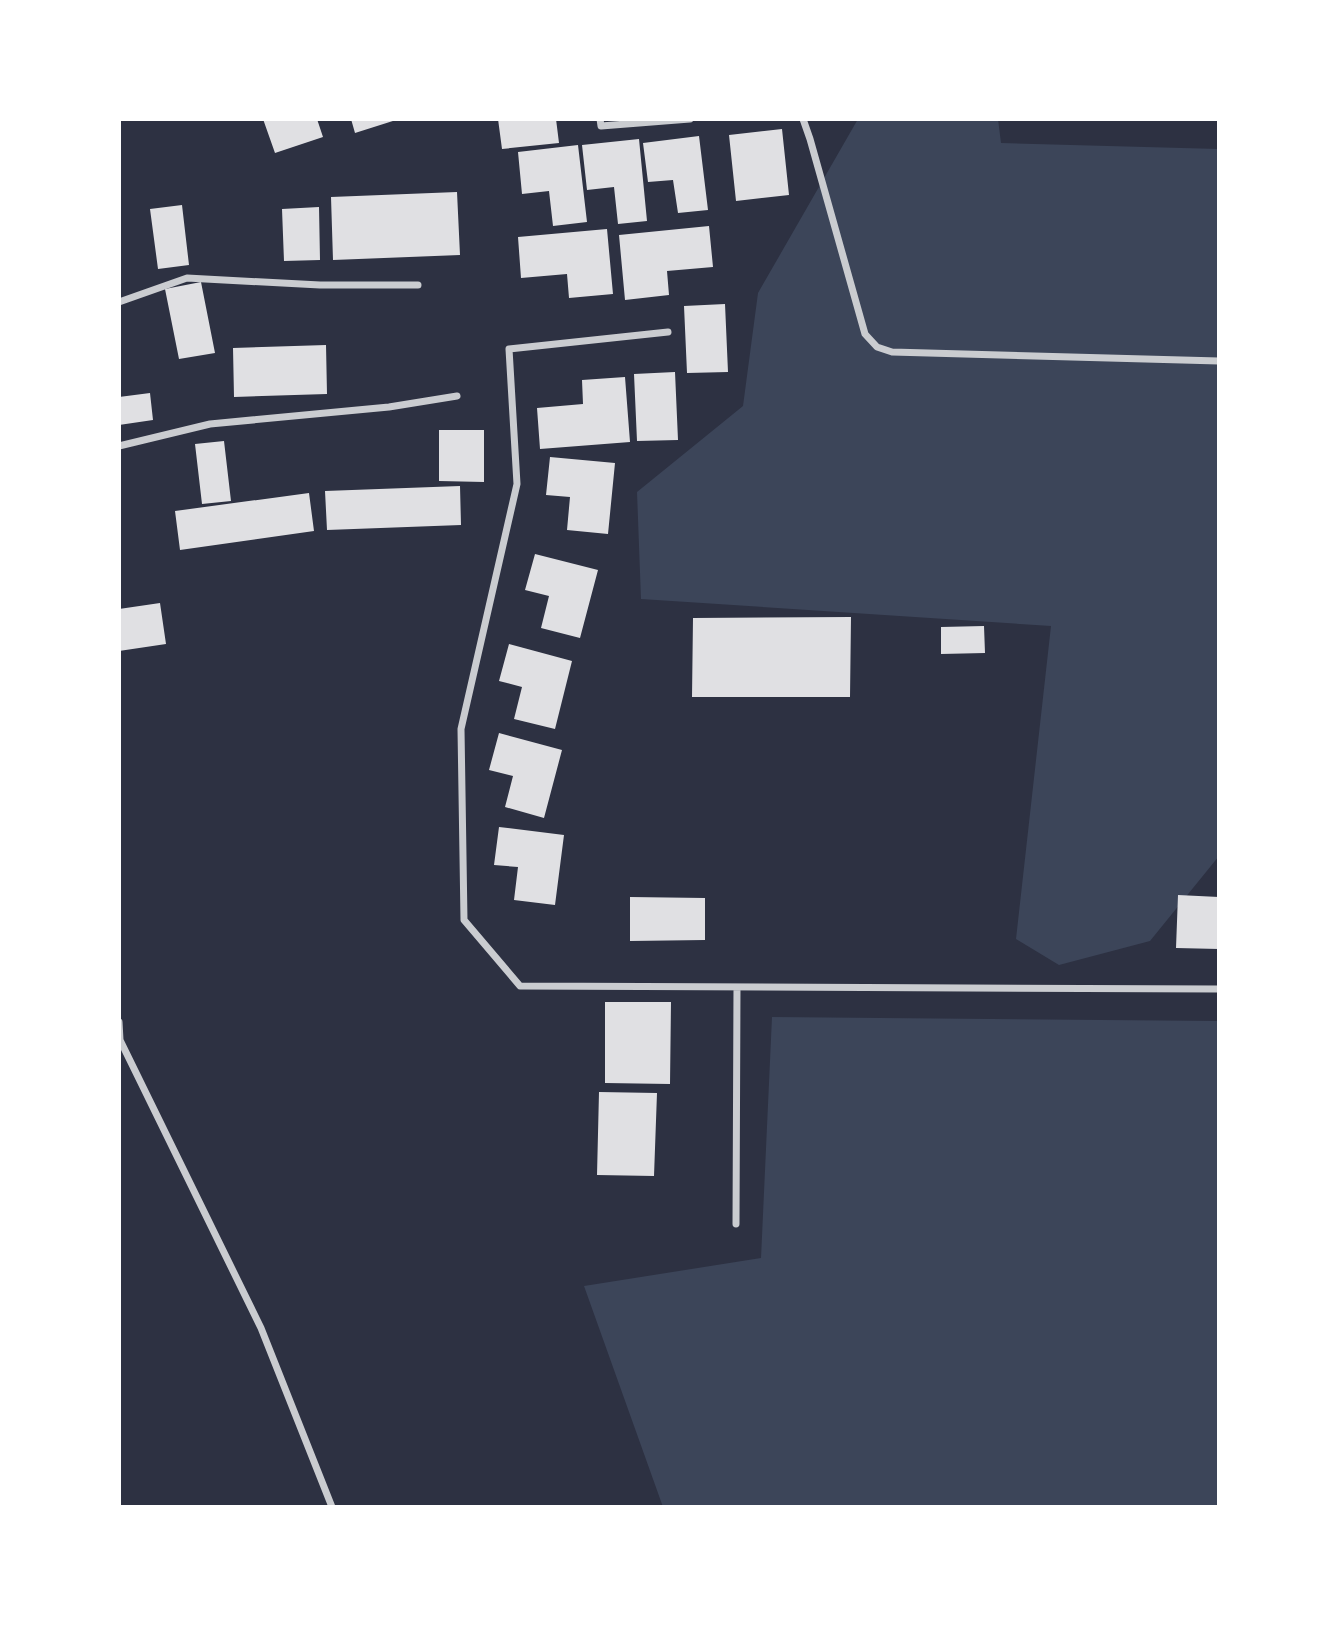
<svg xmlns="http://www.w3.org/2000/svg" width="1338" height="1626" font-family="Arial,sans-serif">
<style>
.green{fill:#3c4559}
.building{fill:#e0e0e3}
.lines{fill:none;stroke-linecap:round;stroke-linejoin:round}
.minor{stroke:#caccd0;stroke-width:7}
</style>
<rect width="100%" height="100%" fill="#2d3142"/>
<path class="green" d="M858,119H998L1001,143L1219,149V856L1150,941L1059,965L1016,939L1051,626L641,599L637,492L743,406L758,293Z
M772,1017L1219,1021V1507H663L584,1286L761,1258Z"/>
<path class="building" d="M263,119H317L323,137L275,153Z
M351,119H396V120L355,133Z
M498,119H556L559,143L502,149Z
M782,129L789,195L736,201L729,135Z
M699,136L708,210L678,213L673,180L648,182L643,143Z
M639,139L647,221L618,224L614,187L587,190L582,145Z
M578,145L587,222L553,226L549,191L522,194L518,152Z
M457,192L460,255L333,260L331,197Z
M182,205L189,265L158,269L150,209Z
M319,207L320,260L284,261L282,209Z
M709,226L713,267L667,271L669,295L625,300L619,235Z
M607,229L613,294L569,298L567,274L521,278L518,237Z
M201,282L215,353L179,359L165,289Z
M725,304L728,372L687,373L684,306Z
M326,345L327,394L234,397L233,348Z
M675,372L678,440L637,441L634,374Z
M625,377L630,442L540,449L537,408L583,404L582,380Z
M150,393L153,420L119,425V397Z
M439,430H484V482L439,481Z
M224,441L231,501L202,504L195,444Z
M550,457L615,463L608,534L567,530L570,497L546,495Z
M460,486L461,525L327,530L325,491Z
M309,493L314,531L180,550L175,511Z
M535,554L598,570L580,638L541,628L549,596L525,590Z
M160,603L166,644L119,651V609Z
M851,617L850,697H692L693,618Z
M984,626L985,653L941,654V627Z
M509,644L572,661L555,729L514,719L522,687L499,681Z
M499,733L562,750L544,818L505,807L513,776L489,770Z
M499,827L564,835L555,905L514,900L518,867L494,865Z
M1178,895L1219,897V949L1176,948Z
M630,897L705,898V940L630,941Z
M605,1002H671L670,1084L605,1083Z
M599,1092L657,1093L654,1176L597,1175Z"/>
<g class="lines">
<path class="minor" d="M600,119L601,126L690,119
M803,119L810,139L865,334L877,347L892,352L1219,361
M119,302L187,278L320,285H418
M668,332L509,349L517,484L461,729L464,920L520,986L1219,989
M119,446L210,424L389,407L457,396
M119,1022L120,1040L261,1328L332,1507
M736,1224L737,987"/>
</g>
<rect width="1338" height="1626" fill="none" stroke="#ffffff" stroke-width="242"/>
</svg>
